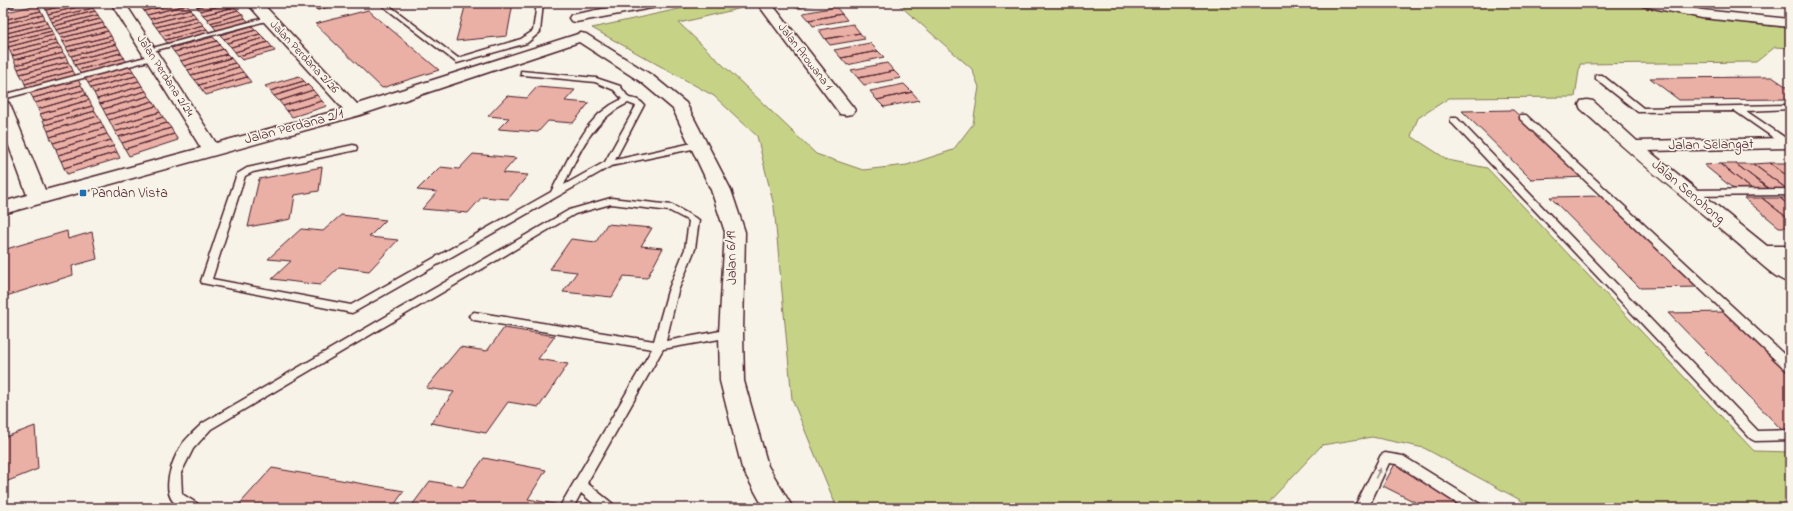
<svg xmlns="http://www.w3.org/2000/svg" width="1793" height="511" font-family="'Indie Flower',sans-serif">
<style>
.green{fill:#c6d387;stroke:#887959}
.building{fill:#eab0a6;stroke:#4a1f2b}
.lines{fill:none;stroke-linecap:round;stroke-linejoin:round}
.lane-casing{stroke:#4a1f2b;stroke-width:3}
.street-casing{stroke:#4a1f2b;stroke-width:3}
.lane{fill:#f7f3e8;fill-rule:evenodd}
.street{fill:#f7f3e8;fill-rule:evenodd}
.oneway{fill:#a0898a}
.poi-dot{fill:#1f6fb2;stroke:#f7f3e8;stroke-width:1.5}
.labels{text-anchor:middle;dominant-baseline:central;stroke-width:3.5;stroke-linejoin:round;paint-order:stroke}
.far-street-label{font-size:12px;fill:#4a1f2b;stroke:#f7f3e8}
.street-label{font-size:14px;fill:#4a1f2b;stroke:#f7f3e8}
.poi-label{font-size:14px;fill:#4a1f2b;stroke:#f7f3e8;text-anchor:start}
</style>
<rect width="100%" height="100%" fill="#f7f3e8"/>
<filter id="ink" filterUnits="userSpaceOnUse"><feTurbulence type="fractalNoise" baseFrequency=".025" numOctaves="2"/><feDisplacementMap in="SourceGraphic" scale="8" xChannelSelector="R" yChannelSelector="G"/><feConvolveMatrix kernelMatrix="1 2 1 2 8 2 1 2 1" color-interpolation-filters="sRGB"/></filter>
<g filter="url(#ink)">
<path class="green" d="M706,3H742L746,7L679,23L816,154L863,170L907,165L953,150L973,124L979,87L972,69L897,3H1628C1682,16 1735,22 1790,28V48L1775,47L1756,62L1580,64L1575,97L1449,98L1418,118L1411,136L1448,160L1487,168L1754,451L1790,452V508H1535L1424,448L1372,437L1322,445L1263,508H837L792,399L774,206L757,136L714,96L592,28Z"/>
<path class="building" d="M48,3H75L46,10L43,4Z
M75,3L91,4L48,14L46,10Z
M141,3H159L141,7L138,4Z
M159,3H178L144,11L141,7Z
M178,3H185L187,5L147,15L144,11Z
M194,3H213L197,7Z
M213,3H231L200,11L197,7Z
M231,3L235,7L203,15L200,11Z
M466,3H513L507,36L456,41Z
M791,3H823L796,8Z
M91,4L93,8L50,18L48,14Z
M37,5L41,11L3,20V13Z
M187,5L190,9L150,19L147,15Z
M235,7L238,10L207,19L203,15Z
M836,7L842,14L809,20L803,13Z
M93,8L95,11L52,22L50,18Z
M190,9L193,13L153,23L150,19Z
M238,10L242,14L210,23L207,19Z
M368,10L439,70L382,88L315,24Z
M41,11L43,15L3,24V20Z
M95,11L98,15L54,26L52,22Z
M193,13L196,17L156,27L153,23Z
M242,14L245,18L213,26L210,23Z
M842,14L847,20L813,26L809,20Z
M43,15L45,19L3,29V24Z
M98,15L100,19L56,30L54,26Z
M196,17L200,21L159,31L156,27Z
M245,18L249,22L217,31L213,26Z
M45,19L47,23L3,34V29Z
M100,19L103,23L59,34L56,30Z
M200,21L203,25L162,36L159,31Z
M47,23L49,27L4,38L3,36V34Z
M103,23L105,27L61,38L59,34Z
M853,24L860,33L825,39L819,30Z
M203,25L207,29L165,40L162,36Z
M252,26L256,30L224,39L220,35Z
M49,27L52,31L6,42L4,38Z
M105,27L108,31L63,42L61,38Z
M207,29L210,33L168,44L165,40Z
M256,30L260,34L227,43L224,39Z
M52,31L54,35L8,47L6,42Z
M108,31L111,36L66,47L63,42Z
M860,33L865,39L830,45L825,39Z
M260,34L264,38L231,47L227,43Z
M54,35L56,40L10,51L8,47Z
M111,36L113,40L68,51L66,47Z
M213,37L217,41L174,52L171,48Z
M264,38L268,42L235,52L231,47Z
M56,40L58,44L12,56L10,51Z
M113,40L116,44L71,56L68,51Z
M217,41L220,45L178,57L174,52Z
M268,42L272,47L238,56L235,52Z
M870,43L878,51L841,58L834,50Z
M58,44L61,48L14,60L12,56Z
M116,44L119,49L73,60L71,56Z
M220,45L224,49L181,61L178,57Z
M272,47L275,51L242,60L238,56Z
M61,48L63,53L16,65L14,60Z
M119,49L121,53L75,65L73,60Z
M224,49L227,54L184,66L181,61Z
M878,51L884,57L847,65L841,58Z
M63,53L66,57L18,69L16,65Z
M121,53L124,58L78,70L75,65Z
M227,54L231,58L188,70L184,66Z
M66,57L68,62L20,74L18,69Z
M124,58L127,62L81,75L78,70Z
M231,58L235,63L191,75L188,70Z
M68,62L71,66L23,79L20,74Z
M235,63L239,67L195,80L191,75Z
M887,63L894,71L858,78L851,70Z
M71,66L73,71L25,84L23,79Z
M130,66L133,71L88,83L85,78Z
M239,67L243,72L199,85L195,80Z
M73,71L76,76L27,89L25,84Z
M133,71L136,76L91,88L88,83Z
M894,71L901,78L864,85L858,78Z
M243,72L247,77L202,90L199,85Z
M136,76L139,81L94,93L91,88Z
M299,76L304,81L270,91L265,86Z
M247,77L251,82L206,95L202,90Z
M1772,77L1790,89V99L1679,100L1650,78Z
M78,80L81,85L33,98L30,93Z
M139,81L142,86L97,99L94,93Z
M304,81L308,85L274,96L270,91Z
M904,84L912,92L877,100L870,91Z
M81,85L84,90L35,103L33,98Z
M308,85L313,90L279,101L274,96Z
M142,86L146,91L100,104L97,99Z
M537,87L575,90L565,101L589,103L573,123L548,121L538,132L498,129L509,118L488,116L507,96L527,98Z
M84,90L86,95L38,109L35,103Z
M313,90L317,95L283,106L279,101Z
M146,91L149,96L103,109L100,104Z
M912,92L919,100L884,107L877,100Z
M86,95L89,100L40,114L38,109Z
M317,95L322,101L287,111L283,106Z
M149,96L153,101L106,115L103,109Z
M89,100L92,106L43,120L40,114Z
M153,101L156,106L109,120L106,115Z
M322,101L327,106L292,117L287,111Z
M92,106L95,111L45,125L43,120Z
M156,106L160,112L112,126L109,120Z
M1513,110L1587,177L1531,179L1462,111Z
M95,111L98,116L48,131L45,125Z
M160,112L163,117L115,132L112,126Z
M98,116L101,122L50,137L48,131Z
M163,117L167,123L118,137L115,132Z
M101,122L104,128L53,143L50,137Z
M167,123L171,128L122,143L118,137Z
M104,128L107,134L56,149L53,143Z
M171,128L174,134L125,149L122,143Z
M107,134L111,140L58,155L56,149Z
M174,134L178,140L129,156L125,149Z
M111,140L114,146L61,161L58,155Z
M114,146L117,152L64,168L61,161Z
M117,152L120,158L67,174L64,168Z
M473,154L516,158L503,173L528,175L508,199L482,197L468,213L422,209L437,192L417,190L440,167L459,169Z
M1770,163L1790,178V188L1787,189L1753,164Z
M1770,163H1786L1790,166V178Z
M1720,164L1752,189L1735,190L1704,165Z
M1720,164H1736L1769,189H1752Z
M1736,164H1753L1787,189H1769Z
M322,167L319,191L295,195L291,219L248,227L259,179Z
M1603,196L1700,287L1640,288L1550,197Z
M1744,198H1762L1790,220V227H1779Z
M1762,198H1780L1790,206V220Z
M1780,198H1790V206Z
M341,215L386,220L369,237L398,240L369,271L339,267L320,285L272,279L291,261L268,259L301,229L323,231Z
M607,224L652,228L641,246L663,248L647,278L624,276L612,297L563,292L577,272L550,269L571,239L596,242Z
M67,231L68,239L92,232L97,259L72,266L73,275L3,297V250Z
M1727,312L1790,372V431H1783L1668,313Z
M504,328L555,336L538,359L568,364L539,407L508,402L486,433L431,423L454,392L426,388L460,347L487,351Z
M35,426L38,469L3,483V438Z
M484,458L546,470L528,499L560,505L558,508H410L430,481L463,487Z
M1396,462L1430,478L1427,485L1474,508H1427L1383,486Z
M272,468L404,491L392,508H236Z"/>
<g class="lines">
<g class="lane-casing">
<path id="lane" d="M326,3H338L318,9L315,7Z
M379,3H386L458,58L521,39L533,31L537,3H543L540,32L527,43L457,63Z
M268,17L271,19L270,20L149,52L145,50Z
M153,55L157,57L156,59L3,99V95Z
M521,71L596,78L620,86L629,98C636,99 640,100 644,105L615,160L697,142L701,145L697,148L611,166L356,311L352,313L202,283L201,281L237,174L247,168L353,145L356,146L357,148L356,150L253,172L245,176L212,279L351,305L551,192L571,153L589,125L599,114L611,105L622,99L614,90L595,82L524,75H521ZM628,103L636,106L605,162L564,185C579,152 593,119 628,103Z
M1596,75H1602L1643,108L1790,105V109L1746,111L1790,141V145H1784L1735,111L1638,112L1596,79Z
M1520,115H1526L1790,360V371L1786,370L1520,119Z
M1451,118H1457L1758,431L1790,430V440L1755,441L1751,439L1451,122Z
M1790,189V195L1688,196L1683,193L1688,190Z
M611,198L672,205L699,220L695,249L678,291L666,341L731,329L735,330L737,333L735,336L731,337L663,349L587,483L613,504L615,508H599L581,493L573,508H559L652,349L474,320L469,316L474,312L654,341L668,291L685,249L689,221L670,211L611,204L575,214L211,429L193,449L181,473L182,494L198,504L200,508C194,508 186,509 181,507C157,497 172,459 183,443C189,436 196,429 203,423L569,210Z
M1385,453L1403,456L1480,504L1482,508H1464L1396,464L1389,463L1368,508H1354L1381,455Z"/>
</g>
<g class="street-casing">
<path id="street" d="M3,3H15L13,6L3,8Z
M111,3H125L216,143L343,109L247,3H262L357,104L581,33L586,34L653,76L686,103L731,190L745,232L743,333L744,381L768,466L793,508H764L742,468L720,381L719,333L725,232L711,190L673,109L641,82L579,42L360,115L3,214V202L27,195L3,130V102L9,103L11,107L45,190L201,148Z
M634,3H664L662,6L657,7L576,22L571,21L569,18L571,15L576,14Z
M757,3H771L852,106L855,110L852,114L846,115L840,114Z
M1641,3H1669L1702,10L1790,19V27L1702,18L1643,6Z
M1587,100L1593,101L1637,141L1790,138V148L1649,151L1767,246H1790V258L1782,259L1790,265V283C1772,278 1750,253 1735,241C1683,198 1631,155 1581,109L1579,105L1581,101Z"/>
</g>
<use href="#lane" class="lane"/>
<use href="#street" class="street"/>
</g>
<defs><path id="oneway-solid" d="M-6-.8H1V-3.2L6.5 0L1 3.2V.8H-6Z"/></defs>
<use class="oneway" href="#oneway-solid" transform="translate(1378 473) rotate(-64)"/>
</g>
<rect class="poi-dot" x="79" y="189" width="8" height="8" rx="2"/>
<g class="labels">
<g class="far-street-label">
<text transform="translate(304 57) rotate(47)">Jalan Perdana 2/26</text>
<text transform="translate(805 57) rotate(52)">Jalan Arowana 1</text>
<text transform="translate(165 76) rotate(57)">Jalan Perdana 2/24</text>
</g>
<g class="street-label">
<text transform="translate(294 127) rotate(-15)">Jalan Perdana 2/1</text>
<text transform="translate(1711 145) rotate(-1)">Jalan Selangat</text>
<text transform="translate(1688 192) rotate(40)">Jalan Senohong</text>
<text transform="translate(732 258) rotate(-91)">Jalan 6/19</text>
</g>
<g class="poi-label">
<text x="91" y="193">Pandan Vista</text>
</g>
</g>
<rect width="1793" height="511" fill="none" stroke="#f7f3e8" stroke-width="16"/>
<rect x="8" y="8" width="1777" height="495" fill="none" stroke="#4a1f2b" stroke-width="1.5" filter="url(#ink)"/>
</svg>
